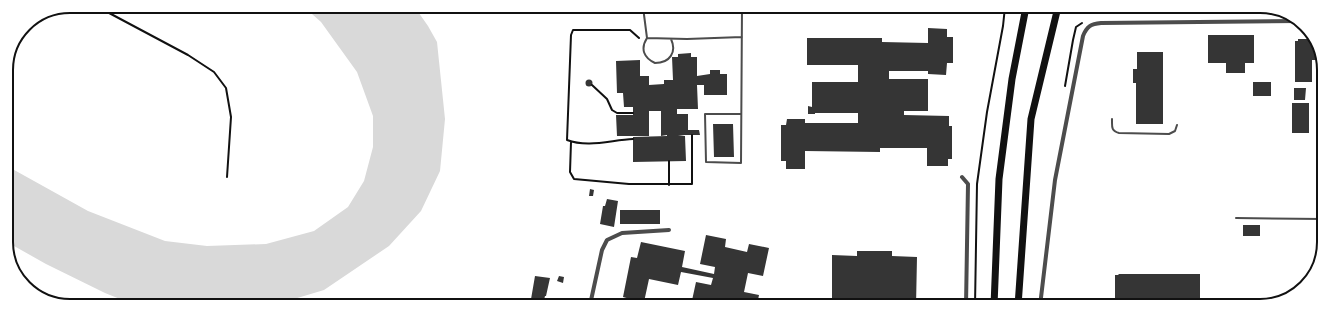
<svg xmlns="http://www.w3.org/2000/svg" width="1330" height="312" font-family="'Space Grotesk',sans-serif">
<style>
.water{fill:#d9d9d9}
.building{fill:#353535}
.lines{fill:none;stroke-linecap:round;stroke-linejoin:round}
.path{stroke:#111;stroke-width:2}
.service{stroke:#4c4c4c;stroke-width:2}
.minor{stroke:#4c4c4c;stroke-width:4}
.secondary{stroke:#111;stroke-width:6}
.primary{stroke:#111;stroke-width:7}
.rim{fill:none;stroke:#111;stroke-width:2}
</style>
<rect width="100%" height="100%" fill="#fff"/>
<path class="water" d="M303,6H414L428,26L437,42L445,119L440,171L421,211L389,246L324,290L274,305H135L105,293L46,264L7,242V166L88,211L165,241L207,246L266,244L314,231L348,207L364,181L373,147V116L357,72L321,22Z"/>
<path class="building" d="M928,28L947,29V37H953V63H947L946,75L928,74V71H889V79H928V111H904V115L949,116V126H952V159H948V166H927V148H880V152L805,151V169H786V161H781V125H786L787,119H805V123H858V113H815V114H808V106L812,107V82H858V65H807V38H882V42L928,43Z
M1208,35H1254V63H1245V73H1226V63H1208Z
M1298,39H1312L1320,52V58H1316V60H1312V82H1295V41H1298Z
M1137,52H1163V124H1136V83H1133V69H1137Z
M691,53V57H697V76L710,74V70H720V74H727V95H704V85H697L698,109H677V114H688V130H699L700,135H678L685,136L686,161L633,162V137L667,136V135L661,136V111H649V136H617L616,115H633V107H624L623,93H617L616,61L640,60V76H649V85L664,84V80H673L672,57H678V54Z
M585.5 83a3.5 3.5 0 1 1 7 0a3.5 3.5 0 1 1-7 0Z
M1253,82H1271V96H1253Z
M1294,88H1306L1305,100H1294Z
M1292,103H1309V133H1292Z
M713,124H733L734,157H714Z
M590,189L594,190L593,196H589Z
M607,199L618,201L614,227L600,224L603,206H605Z
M620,210H660V224H620Z
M1243,225H1260V236H1243Z
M706,235L726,239L725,247L747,252L749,244L769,248L763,276L748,273L744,292L759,295L757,305H691L696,282L711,285L713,278L681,272L678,285L649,279L644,302L636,300L635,305H629L630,299L623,297L631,257L637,258L641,242L685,251L682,267L714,274L715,267L700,264Z
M857,251H892V256L917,257L916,306L832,305V255L857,256Z
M1119,274H1200V306H1118V299H1115V275H1118Z
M535,276L550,278L546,296H545L544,300L555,302V305H530Z
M559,276L564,277L563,283L557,281Z"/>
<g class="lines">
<path class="path" d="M96,6L188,55L214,72L226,88L231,117L227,177
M592,85L607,99L612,110L617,113H633
M1065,86L1073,40L1076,27L1082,23
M633,139C611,140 588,148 567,140L571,35L573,30H630L639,38
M571,142L570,172L574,179L629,184H692V135
M669,161V185
M975,306L977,184L987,112L1003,26L1005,7"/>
<path class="service" d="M643,7L647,38L687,39L742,37
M647,38C640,49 644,58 655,63C670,63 677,52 671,39
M741,114H705L706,162L741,163L742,7
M1112,119C1112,127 1111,131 1119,133L1169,134L1175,131L1177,125
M1236,218L1323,219"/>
<path class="minor" d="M962,177L968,184L966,306
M590,305L602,250L607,240L622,233L669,230
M1040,306L1055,180L1083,36C1087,26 1091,24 1101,23L1299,21"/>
<path class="secondary" d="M1026,7H1064"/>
<path class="primary" d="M994,306L999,179L1012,79L1026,7
M1018,306L1031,119L1058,7"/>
</g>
<path d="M0 0H1330V312H0ZM70 13H1260A57 57 0 0 1 1317 70V242A57 57 0 0 1 1260 299H70A57 57 0 0 1 13 242V70A57 57 0 0 1 70 13Z" fill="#fff" fill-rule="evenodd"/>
<path class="rim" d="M70 13H1260A57 57 0 0 1 1317 70V242A57 57 0 0 1 1260 299H70A57 57 0 0 1 13 242V70A57 57 0 0 1 70 13Z"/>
</svg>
